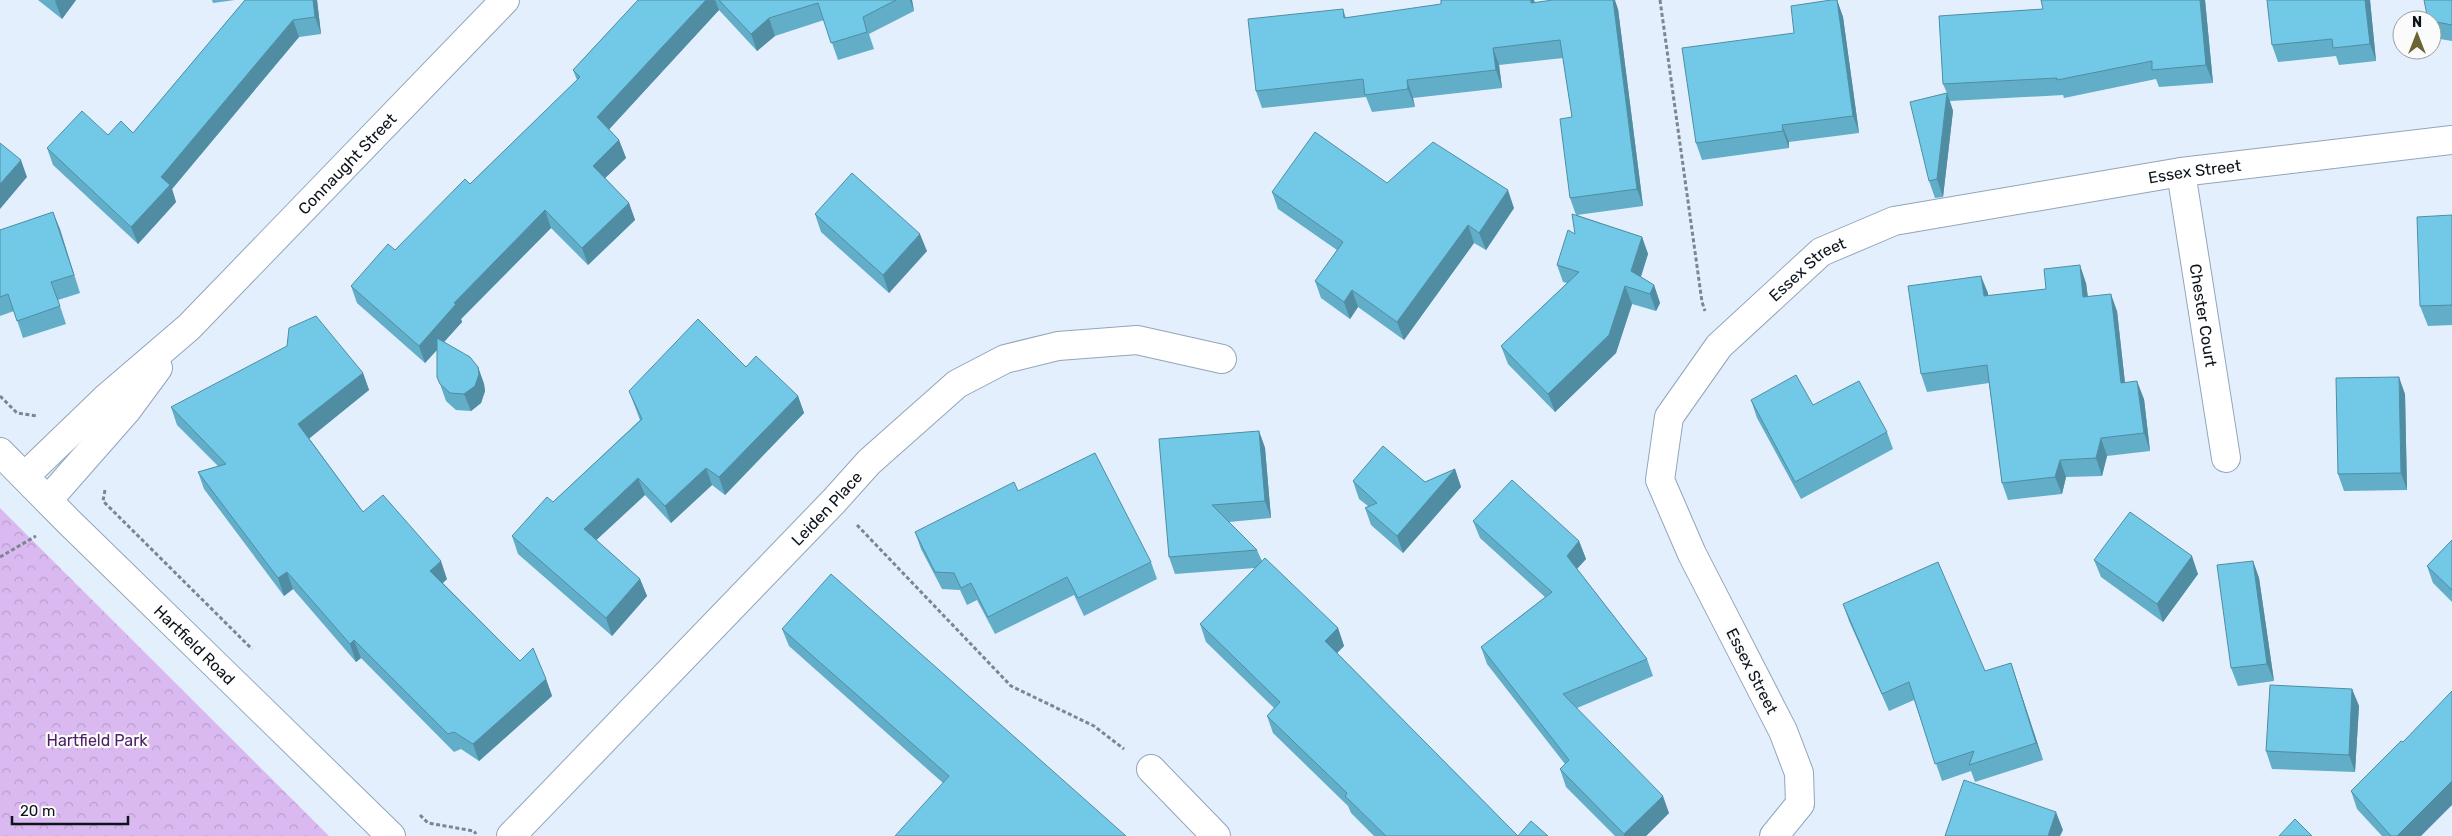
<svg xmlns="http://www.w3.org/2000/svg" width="2452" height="836" font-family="Rubik,sans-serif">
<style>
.park{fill:url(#park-crowns)}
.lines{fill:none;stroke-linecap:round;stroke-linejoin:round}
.minor-casing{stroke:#92a5bb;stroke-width:30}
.tertiary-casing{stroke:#92a5bb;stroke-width:30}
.path{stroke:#7c8690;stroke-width:3;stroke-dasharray:4 2.5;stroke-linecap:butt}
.minor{stroke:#fff;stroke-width:28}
.tertiary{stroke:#fff;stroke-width:28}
.wall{fill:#62adc7}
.shaded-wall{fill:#508da2}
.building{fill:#72c9e7;stroke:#508da2}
.labels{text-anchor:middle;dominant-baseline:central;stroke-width:4.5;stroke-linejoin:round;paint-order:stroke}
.street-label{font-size:16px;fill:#0d141b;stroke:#fbfbfb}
.park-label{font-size:16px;fill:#4f2169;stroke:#fbfbfb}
</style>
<defs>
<pattern id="park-crowns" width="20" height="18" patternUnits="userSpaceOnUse" patternTransform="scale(1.25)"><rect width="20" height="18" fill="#dab9f1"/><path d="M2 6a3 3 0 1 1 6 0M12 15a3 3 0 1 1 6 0" fill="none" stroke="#ba9ece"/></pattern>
</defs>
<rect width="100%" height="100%" fill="#e3effd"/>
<path class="park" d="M0,508L30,538L329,836H0Z"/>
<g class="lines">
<g class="minor-casing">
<g id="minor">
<path id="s1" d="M2181,172L2226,458"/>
<path id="s2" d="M25,476L105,399L189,327L505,0"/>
<path d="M48,500L127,410L158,368"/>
<path d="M1151,769L1216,836"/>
<path id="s3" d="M511,836L834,501L869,462L957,384L1005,359L1058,346L1137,340L1222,359"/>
<path id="s4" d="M1774,836L1800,804L1799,773L1783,731L1692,554L1660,480L1669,417L1719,346L1821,252L1894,221L2181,172L2452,140"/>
</g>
</g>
<g class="tertiary-casing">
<g id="tertiary">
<path id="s5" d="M0,452L68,521L391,836"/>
</g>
</g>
<path class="path" d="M1660,0L1702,302L1705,311
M0,396L17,413L37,416
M105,490L103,501L252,649
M857,525L1011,686L1094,726L1124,749
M0,557L36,536
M420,815L428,823L474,831L476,834"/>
<use href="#minor" class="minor"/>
<use href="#tertiary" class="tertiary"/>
</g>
<path class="wall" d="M38,0H76L62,19Z
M212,0H235L213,3Z
M245,0H317L321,34L299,37L172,189L176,202L138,244L53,165L47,148L108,135L133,133Z
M638,0H912L914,11L869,34L874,49L838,60L824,20L775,36L757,51L719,10L609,129L619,140L626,158L605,178L629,203L635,220L588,265L551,228L461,319L462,322L444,342L478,367L484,384L485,391L481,403L471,411L456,410L446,401L440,384L437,350L425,363L357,303L351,286L395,250L470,184L577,80L573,70Z
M1534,0L1535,3L1618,9L1643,206L1577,215L1642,237L1648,254L1641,277L1654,285L1660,303L1656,311L1632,304L1616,353L1555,412L1508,364L1501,346L1567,283L1563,282L1557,265L1575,234L1576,215L1570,198L1572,117L1563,58L1499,65L1502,88L1413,98L1415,107L1372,112L1366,97L1262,108L1256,91L1343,9L1346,18Z
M1837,0L1843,17L1859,133L1789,142V148L1702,160L1696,143L1794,33Z
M2205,0L2213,83L2159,87L2156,79L2064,98L2063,95L1950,101L1953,111L1943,197L1935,198L1929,181L1947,93L1943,84Z
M2267,0H2370L2376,61L2339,65L2336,56L2278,62L2272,45Z
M2452,0V41L2434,38L2432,32V20Z
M1387,183L1514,208L1486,250L1474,243L1404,340L1358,307L1350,319L1321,298L1315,281L1337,250L1278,209L1272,192Z
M53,212L80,293L58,300L66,324L23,338L14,311L0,316V230Z
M815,214L927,251L889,293L821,232Z
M2452,215V325L2428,326L2420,306Z
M2086,283L2088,297L2117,311L2125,383L2144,399L2150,451L2107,456L2102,476L2066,477L2062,494L2008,500L2002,483L1989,383L1927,392L1921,374L1988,293V296L2046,289Z
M746,367L798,396L804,413L725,495L712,485L671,523L645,495L596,540L640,579L647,596L612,636L518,554L512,536L553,502L640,420L629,391Z
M363,373L369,390L309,438L363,512L447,579L443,583L520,661L546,679L552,696L479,761L461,749L454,752L361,658L356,662L293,589L284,596L204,489L198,472L218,466L177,425L171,407Z
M2405,394L2407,490L2344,491L2338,474Z
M1751,400L1813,405L1887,432L1893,449L1801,499L1757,418Z
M1259,431L1265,448L1271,518L1229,522L1257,550L1262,561L1338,628L1344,646L1337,653L1518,836H1548H1374L1351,813L1348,806L1273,733L1267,716L1274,708L1206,642L1200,624L1255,568L1175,574L1169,557Z
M1455,469L1461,487L1403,553L1371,525L1365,508L1368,506L1359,499L1353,481L1425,482Z
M1018,491L1151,562L1157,579L1084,616L1074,595L995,634L977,600L967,605L960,590L942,589L921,549L915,532Z
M1473,521L1579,541L1586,559L1577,569L1647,659L1653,676L1577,708L1669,813L1646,836H1615L1566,787L1560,769L1565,764L1487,664L1481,647L1545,597L1480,538Z
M2452,540V602L2433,583L2427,566Z
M2094,560L2198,574L2163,622L2101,577Z
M2253,561L2259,578L2274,681L2238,686L2231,668Z
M1843,604L1985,671L2011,663L2043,760L1975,782L1971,771L1942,781L1914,700L1889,711L1849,621Z
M782,629L1126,836L943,783L789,646Z
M2352,689L2359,706L2355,772L2272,769L2266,751Z
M2351,791L2421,836H2382L2357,809Z"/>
<path class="shaded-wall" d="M56,0H76L62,19L55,1Z
M313,0H317L321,34L315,17Z
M706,0H715L719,10L604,135L597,117Z
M910,0H912L914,11Z
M1531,0H1534L1535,4L1531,3Z
M1613,0H1615L1618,9L1643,206L1637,189Z
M1837,0L1843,17L1859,133L1853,116Z
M2200,0H2205L2213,83L2206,65Z
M2365,0H2370L2376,61L2370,44Z
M769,18L775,36L757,51L751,34Z
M293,20L299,37L172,189L176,202L138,244L131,227L161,177Z
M1493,48L1499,65L1502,88L1496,70Z
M1407,80L1413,98L1415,107L1408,89Z
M1947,93L1953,111L1943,197L1937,179Z
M1782,125L1789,142V148L1783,131Z
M619,140L626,158L599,184L593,166Z
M21,160L27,177L0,209V184Z
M1508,190L1514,208L1486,250L1479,233Z
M629,203L635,220L588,265L582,248Z
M545,210L551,228L461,319L462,322L425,363L419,346L454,303Z
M53,212L60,229L80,293Z
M1468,225L1474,243L1404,340L1397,322Z
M920,234L927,251L889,293L883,275Z
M1642,237L1648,254L1637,288L1631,271Z
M2080,265L2086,283L2090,315L2083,297Z
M1981,276L1988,293L1990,314L1984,296Z
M1654,285L1660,303L1656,311L1650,294Z
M1625,286L1632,304L1616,353L1555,412L1548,394Z
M1352,290L1358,307L1350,319L1344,302Z
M2111,294L2117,311L2127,401L2121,383Z
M478,367L484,384L485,391L481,403L471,411L464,394Z
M363,373L369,390L305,442L298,424Z
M2399,377L2405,394L2407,490L2401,473Z
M2137,381L2144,399L2150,451L2144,433Z
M798,396L804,413L725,495L719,477Z
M1259,431L1265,448L1271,518L1265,501Z
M2101,438L2107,456L2102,476L2096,458Z
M2060,460L2066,477L2062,494L2055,477Z
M706,468L712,485L671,523L665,506Z
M1455,469L1461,487L1403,553L1397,536Z
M638,478L645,495L590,546L584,529Z
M1579,541L1586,559L1573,573L1567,556Z
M2192,556L2198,574L2163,622L2157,604Z
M441,561L447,579L437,588L430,571Z
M2253,561L2259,578L2274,681L2267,664Z
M287,572L293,589L284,596L278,578Z
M640,579L647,596L612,636L606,618Z
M1338,628L1344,646L1331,659L1325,641Z
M354,640L361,658L356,662L350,644Z
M2011,663L2017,681L2043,760L2036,743Z
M546,679L552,696L479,761L473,744Z
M2352,689L2359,706L2355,772L2349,755Z
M2452,781V805L2421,836H2397Z
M1663,796L1669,813L1646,836H1624V834Z
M2056,812L2063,830L2060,836H2048Z"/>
<path class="building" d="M245,0H313L315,17L293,20L161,177L170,185L131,227L47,148L82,111L108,135L121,121L133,133Z
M638,0H706L597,117L619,140L593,166L629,203L582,248L545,210L454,303L456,304L419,346L351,286L388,244L395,250L465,179L470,184L580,77L573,70Z
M719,0H896L863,17L867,32L831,43L818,3L769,18L751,34Z
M1441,0H1531V3L1553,0H1613L1637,189L1570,198L1560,119L1572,117L1560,40L1493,48L1496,70L1407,80L1408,89L1365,95L1363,79L1256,91L1248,19L1343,9L1344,18L1441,4Z
M1831,0H1837L1853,116L1782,125L1783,131L1696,143L1682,48L1794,33L1791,6Z
M2041,0H2200L2206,65L2152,70V61L2057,80V78L1943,84L1939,16L2043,9Z
M2267,0H2365L2370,44L2333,48L2332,39L2272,45Z
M2424,0H2452V25L2432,21V20H2428Z
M1947,93L1937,179L1929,181L1910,102Z
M1315,132L1387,183L1433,142L1508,190L1479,233L1468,225L1397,322L1352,290L1344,302L1315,281L1343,242L1272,192Z
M0,143L21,160L0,184Z
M852,173L920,234L883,275L815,214Z
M53,212L74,275L51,282L60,306L17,321L8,294L0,297V230Z
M1572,214L1642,237L1631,271L1654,285L1650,294L1625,286L1609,335L1548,394L1501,346L1579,272L1557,265L1568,230L1575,234Z
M2452,215V305L2420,306L2417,217Z
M2080,265L2083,297L2111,294L2121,383L2137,381L2144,433L2101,438L2096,458L2060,460L2055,477L2002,483L1987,365L1921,374L1908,286L1981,276L1984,296L2046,289L2044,269Z
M316,316L363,373L298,424L363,512L383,495L441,561L430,571L520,661L533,648L546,679L473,744L454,732L448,734L354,640L350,644L287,572L278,578L198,472L226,464L171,407L287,346L289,328Z
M698,319L746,367L756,356L798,396L719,477L706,468L665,506L638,478L584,529L640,579L606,618L512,536L547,497L553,502L642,419L629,391Z
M437,338L470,357L478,367L479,374L475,386L464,394L450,393L440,384L437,377Z
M1796,375L1813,405L1859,381L1887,432L1795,482L1751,400Z
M2399,377L2401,473L2338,474L2336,378Z
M1259,431L1265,501L1212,505L1257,550L1169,557L1159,439Z
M1383,446L1425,482L1455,469L1397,536L1365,508L1377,503L1353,481Z
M1095,453L1151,562L1078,598L1067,577L988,617L971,583L961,588L954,573L935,572L915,532L1014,482L1018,491Z
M1512,480L1579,541L1567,556L1647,659L1563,694L1663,796L1624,834L1560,769L1569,760L1481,647L1552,592L1473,521Z
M2130,512L2192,556L2157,604L2094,560Z
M2452,540V590L2427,566Z
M1265,558L1338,628L1325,641L1518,836L1531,821L1548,836H1386L1345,796L1347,793L1267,716L1280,702L1200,624Z
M2253,561L2267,664L2231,668L2217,565Z
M1938,562L1985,671L2011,663L2036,743L1969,765L1974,751L1935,764L1909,682L1882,694L1843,604Z
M831,574L1126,836H895L949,776L782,629Z
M2270,685L2352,689L2349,755L2266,751Z
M2452,691V781L2397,836H2391L2351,791L2401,741L2403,742Z
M1964,780L2056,812L2048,836H1945Z
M2295,819L2312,836H2279Z"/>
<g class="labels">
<g class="street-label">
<text stroke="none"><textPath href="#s2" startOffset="449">Connaught Street</textPath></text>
<text stroke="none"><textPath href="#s4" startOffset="1070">Essex Street</textPath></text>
<text stroke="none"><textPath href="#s4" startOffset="665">Essex Street</textPath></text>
<text stroke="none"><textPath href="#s1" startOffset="145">Chester Court</textPath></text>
<text stroke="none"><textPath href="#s3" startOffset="455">Leiden Place</textPath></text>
<text stroke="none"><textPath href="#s5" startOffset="274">Hartfield Road</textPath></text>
<text transform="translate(1752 671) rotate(63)">Essex Street</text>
</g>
<g class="park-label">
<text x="97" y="740">Hartfield Park</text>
</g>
</g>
<g transform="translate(2417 35)"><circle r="24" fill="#fbfbfb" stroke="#9c9fa1"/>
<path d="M0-4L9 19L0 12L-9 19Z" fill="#696633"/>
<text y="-8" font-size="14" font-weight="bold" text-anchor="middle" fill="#0d141b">N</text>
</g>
<path d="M12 816v8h116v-8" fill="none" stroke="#0d141b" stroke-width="2.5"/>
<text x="20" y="816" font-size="15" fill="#0d141b" stroke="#fbfbfb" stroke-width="4" paint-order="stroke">20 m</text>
</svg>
